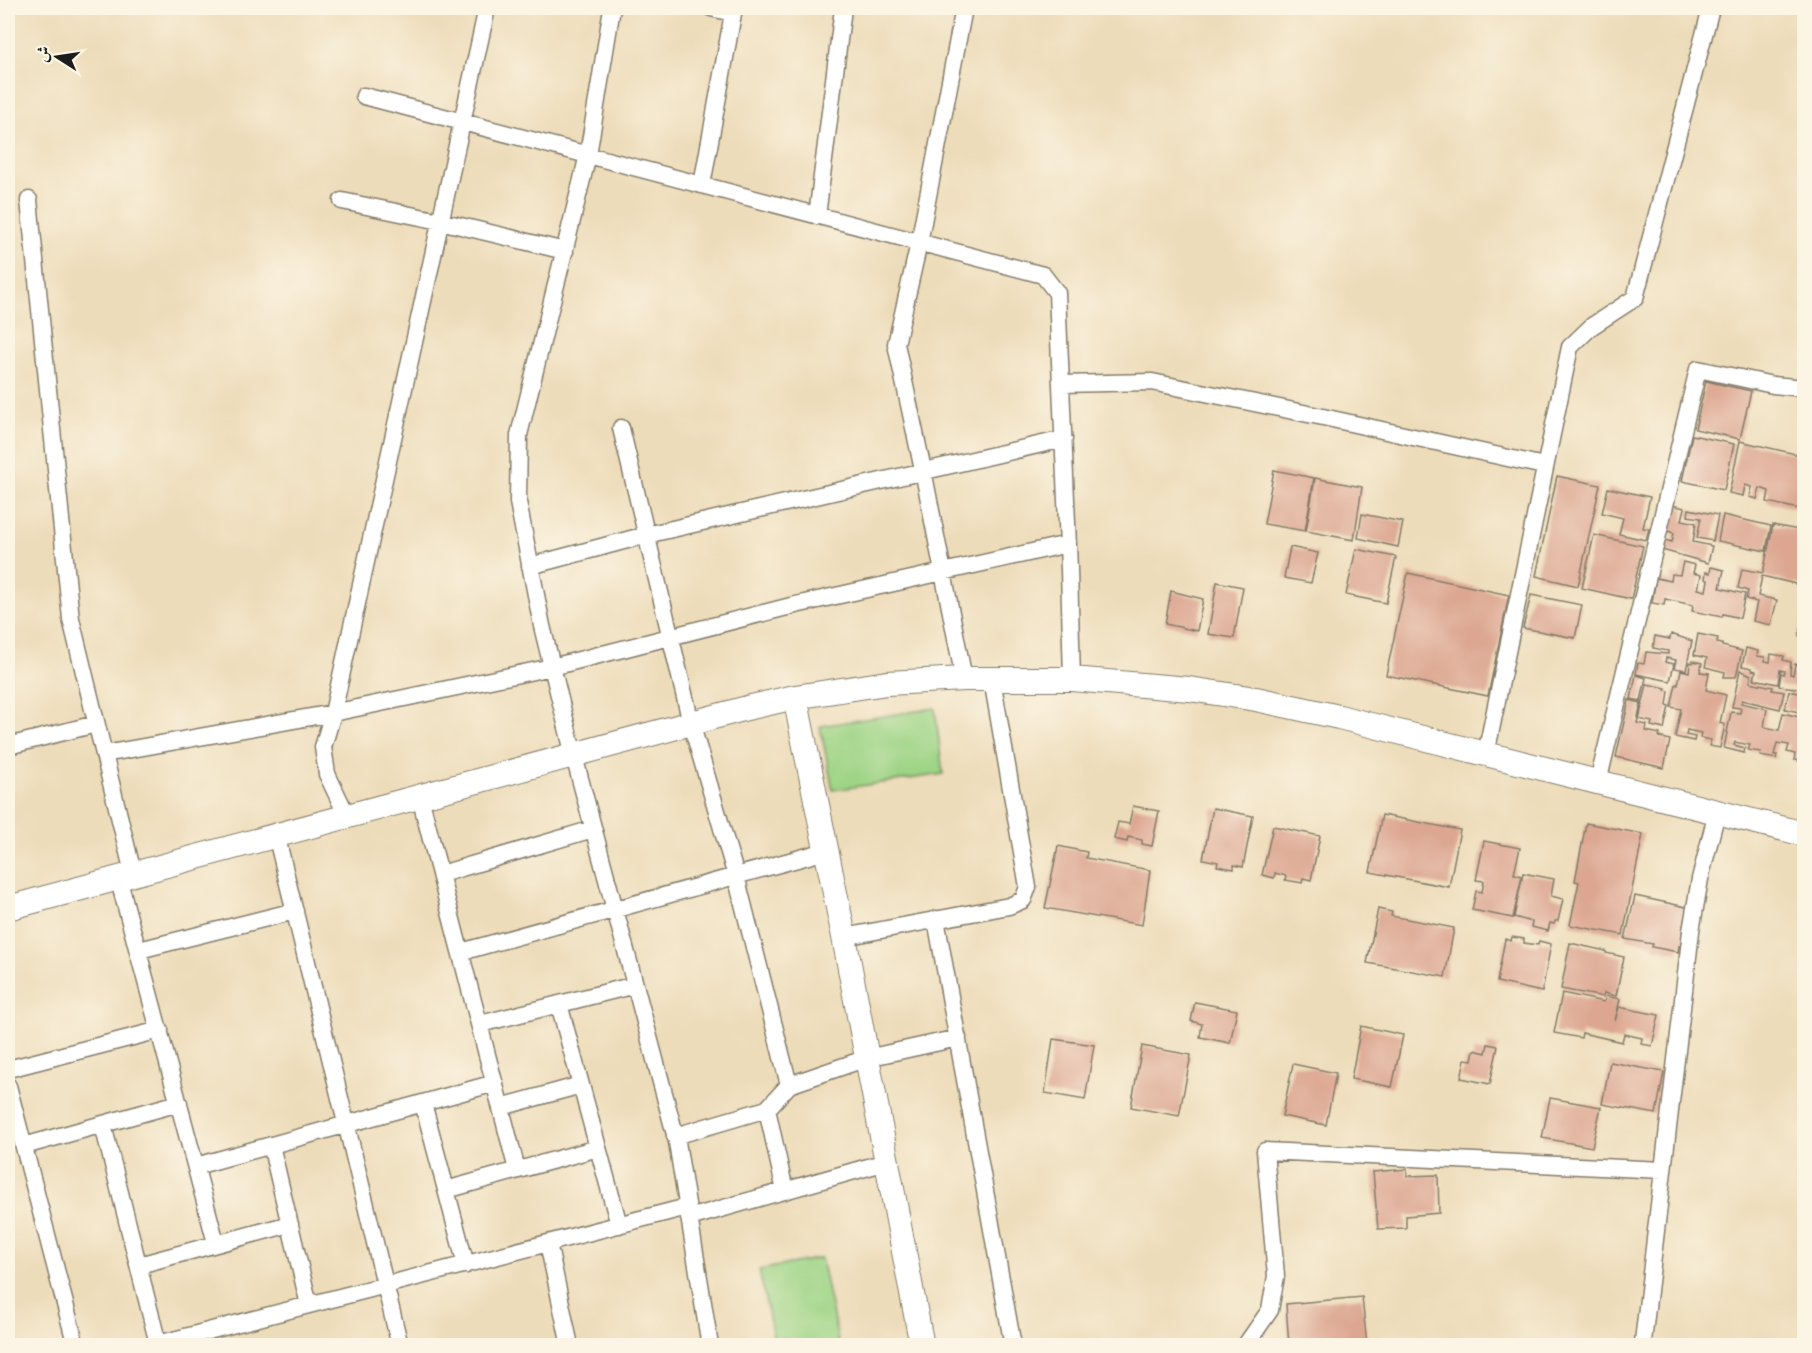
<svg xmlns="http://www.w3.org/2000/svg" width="1812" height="1353" font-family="'Sorts Mill Goudy',Amiri,serif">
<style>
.green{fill:#9ed485;stroke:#5d7850;stroke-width:1.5}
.building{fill:#dca690}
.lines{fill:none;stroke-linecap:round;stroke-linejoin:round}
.street-casing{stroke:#847c6a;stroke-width:19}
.secondary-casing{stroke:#847c6a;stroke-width:26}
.street{stroke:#fff;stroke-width:16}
.secondary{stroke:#fff;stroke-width:24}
</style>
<rect width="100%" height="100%" fill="#fcf5e5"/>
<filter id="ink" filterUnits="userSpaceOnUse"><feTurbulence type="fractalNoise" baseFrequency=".0167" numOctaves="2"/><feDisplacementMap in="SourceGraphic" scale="12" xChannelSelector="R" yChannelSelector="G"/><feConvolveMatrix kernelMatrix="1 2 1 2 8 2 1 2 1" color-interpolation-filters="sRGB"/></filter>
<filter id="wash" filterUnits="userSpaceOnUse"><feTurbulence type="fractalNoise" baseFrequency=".008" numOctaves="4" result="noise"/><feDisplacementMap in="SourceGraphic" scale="24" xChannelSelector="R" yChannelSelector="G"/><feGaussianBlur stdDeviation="1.35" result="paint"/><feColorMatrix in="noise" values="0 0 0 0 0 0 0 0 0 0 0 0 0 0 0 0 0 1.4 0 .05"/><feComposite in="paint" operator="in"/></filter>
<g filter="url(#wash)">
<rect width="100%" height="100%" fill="#eddcb9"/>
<path class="green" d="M935,708L943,774L833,790L820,726Z
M821,1258L839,1345H775L759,1270Z"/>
<g id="blocks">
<path class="building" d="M1706,381L1751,391L1740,439L1695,429Z
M1692,435L1734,444L1724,490L1682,481Z
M1740,441L1804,456V510L1767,502L1769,491L1760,488L1757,499L1750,497L1752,487L1745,485L1743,496L1729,493Z
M1274,470L1314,478L1305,531L1264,524Z
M1557,476L1600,485L1578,586L1536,576Z
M1315,478L1362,487L1354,540L1306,531Z
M1608,488L1650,497L1643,528L1649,529L1646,540L1619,534L1623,518L1602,513Z
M1672,505L1685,508L1682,520L1696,523L1693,542L1712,546L1708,563L1662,550L1664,540L1672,542L1674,533L1667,531Z
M1689,509L1718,515L1713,541L1697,538L1701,518L1688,516Z
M1362,514L1403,522L1398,547L1358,538Z
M1723,515L1771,526L1766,551L1718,541Z
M1773,525L1804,531V586L1762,576L1758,596L1777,600L1771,625L1753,621L1757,602L1746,599L1748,591L1738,588L1742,569L1763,573Z
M1594,535L1643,546L1631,599L1582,588Z
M1290,547L1318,553L1311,583L1284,578Z
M1356,549L1396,557L1386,603L1346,595Z
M1683,562L1695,565L1693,573L1701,575L1698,589L1706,591L1708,580L1705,579L1706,572L1710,573L1711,567L1724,570L1720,588L1745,594L1740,618L1723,614L1722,617L1692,611L1693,605L1665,599L1664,605L1652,603L1656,578L1671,581L1672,574L1680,575Z
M1408,573L1509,595L1488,696L1386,675Z
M1217,582L1243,587L1234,638L1208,634Z
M1171,591L1203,599L1197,631L1165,624Z
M1531,595L1582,605L1575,638L1523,628Z
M1803,615H1804V638L1799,636Z
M1671,634L1692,641L1686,670L1674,668L1676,660L1666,658L1665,662L1674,664L1670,681L1636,674L1638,663L1644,664L1646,652L1668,654V651L1653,648L1655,636L1670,639Z
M1698,634L1718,638L1717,643L1722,644V646L1742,651L1736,677H1724L1725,672L1705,667L1707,658L1694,655Z
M1746,648L1758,651L1757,656L1765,657V661L1770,662L1771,654L1784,656L1783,660L1791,662L1790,674L1793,675L1795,664L1800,665L1798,678L1802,679L1804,673V689L1779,686L1781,673L1784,674L1785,671L1780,670L1778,684L1754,679L1756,671L1752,670V668L1742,666Z
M1693,661L1702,663L1700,672L1709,673L1706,690L1726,695L1720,723L1725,725L1720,748L1709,746L1711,740L1700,738L1701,733L1687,730L1686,735L1695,737L1694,741L1675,737L1681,709L1671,707L1676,684L1678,685L1681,670L1689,672L1690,662L1693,663Z
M1740,670L1751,675L1750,682L1773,687L1772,690L1784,692L1780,709L1742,700L1741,703L1767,709L1764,727L1779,730L1783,713L1804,718L1800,737L1804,738V762L1794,760L1795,754L1787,752L1789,745L1777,743L1774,755H1777L1776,759L1760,756L1761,752L1748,750L1750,745L1735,742L1734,745L1745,748L1744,753L1724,748L1731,712L1740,713L1741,708L1732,707Z
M1636,675L1646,678L1641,701L1631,699Z
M1647,684L1666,688L1665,690L1669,691L1667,705L1669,706L1664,729L1651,726L1652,722L1639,719Z
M1789,691L1804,694V713L1785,709Z
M1629,700L1641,703L1637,723L1647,725L1646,731L1660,734L1659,737L1670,740L1664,768L1616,757Z
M1133,806L1159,811L1152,846L1142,844V840L1128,837L1127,842L1114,839L1118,822L1129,824Z
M1213,808L1253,816L1243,867L1234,865V869L1217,866L1218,862L1203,859Z
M1382,815L1460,830L1449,887L1370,872Z
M1586,823L1643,834L1623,935L1570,925L1579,882L1575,881Z
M1273,826L1320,836L1311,880L1303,878L1302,883L1285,880L1286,876L1275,873L1274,878L1262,875Z
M1484,841L1520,848L1514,874L1522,876L1513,918L1472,910L1476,891L1482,892L1484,881L1476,880Z
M1058,846L1087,852L1086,858L1150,870L1142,925L1045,908Z
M1523,873L1554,879L1551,896L1563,899L1558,921H1555L1554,924L1550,923L1548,931L1531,927L1532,922L1514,917Z
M1635,896L1691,908L1685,917L1682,933L1686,934L1684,947L1679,946L1678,952L1652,947L1653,944L1625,939Z
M1378,909L1392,912L1391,916L1454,928L1445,977L1367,963Z
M1512,937L1524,939V943L1538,945L1539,941L1551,944L1542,992L1497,982L1505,939L1511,941Z
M1570,943L1606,951V953L1624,957L1616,996L1604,993L1603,997L1561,989Z
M1562,993L1604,1002L1606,996L1620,999L1615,1021L1619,1007L1659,1015L1652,1046L1641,1044L1642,1038L1624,1034L1622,1042L1582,1033L1581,1038L1554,1033Z
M1195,1002L1237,1010L1230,1043L1200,1037L1202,1024L1191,1021Z
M1361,1026L1403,1035L1392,1087L1351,1079Z
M1053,1039L1094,1045L1085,1100L1045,1093Z
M1488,1044L1498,1046L1490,1084L1461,1078L1465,1059L1472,1060L1474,1050L1486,1053Z
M1142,1046L1191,1055L1179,1116L1131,1107Z
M1610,1062L1664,1072L1656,1114L1602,1104Z
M1293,1064L1336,1073L1326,1125L1282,1116Z
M1550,1098L1601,1107L1592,1147L1542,1138Z
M1407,1169V1176L1438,1175L1439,1213L1406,1216V1228L1378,1229L1373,1172Z
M1362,1297L1367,1346H1289L1286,1304Z"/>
</g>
</g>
<g filter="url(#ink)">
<use href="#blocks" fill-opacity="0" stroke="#847c6a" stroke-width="1.5"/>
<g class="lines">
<g class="street-casing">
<path id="street" d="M612,8L588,155L519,435L518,502L542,626L574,756L677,1142L710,1346
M711,8L733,13
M364,96L1043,275L1057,293L1069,569L1072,679
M702,185L734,8
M29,200L71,619L133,873
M342,201L440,221L565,251
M817,216L843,8
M1061,384L1152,382L1323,417L1544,466
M621,428L691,723L736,876L789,1085
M530,566L646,535L1064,439
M964,679L923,470L896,344L919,243L964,8
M8,746L96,724
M104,754L333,713L552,667L791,606L1068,544
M1486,754L1570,347L1592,326L1635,298L1711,8
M1598,782L1698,369L1773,385L1804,388
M420,797L517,1170
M347,816L327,774L323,747L333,713L487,8
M276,834L400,1346
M441,874L593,829
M118,877L216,1243
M936,919L1013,1346
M844,937L1009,906L1023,900L1028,887L992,679
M139,950L295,911
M461,952L826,851
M559,1004L619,1225
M480,1024L635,985
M8,1069L160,1030
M8,1086L76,1346
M423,1103L466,1265
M501,1107L581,1085
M767,1109L785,1191
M103,1125L158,1344L687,1207
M675,1136L767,1109L789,1085L867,1058L958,1038
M271,1145L309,1305
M24,1146L179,1103
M196,1166L495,1083
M446,1190L598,1148
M689,1218L886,1162
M548,1243L570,1346
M139,1265L290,1224
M1245,1346L1270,1310L1276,1276L1265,1151L1663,1170
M1641,1346L1643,1342L1691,931L1700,879L1717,812"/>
</g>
<g class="secondary-casing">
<path id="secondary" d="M795,697L844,937L922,1346
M8,908L747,708L795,697L887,683L964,679H1072L1189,689L1256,699L1339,717L1804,834"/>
</g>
<use href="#street" class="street"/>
<use href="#secondary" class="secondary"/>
</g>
</g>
<rect width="1812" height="1353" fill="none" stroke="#fcf5e5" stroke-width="30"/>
<g transform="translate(57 57) rotate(282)" stroke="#fcf5e5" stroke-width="4.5" paint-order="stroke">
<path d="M0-4.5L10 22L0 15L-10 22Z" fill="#1c1c1c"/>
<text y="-9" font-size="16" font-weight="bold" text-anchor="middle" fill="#1c1c1c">ش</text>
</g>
</svg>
